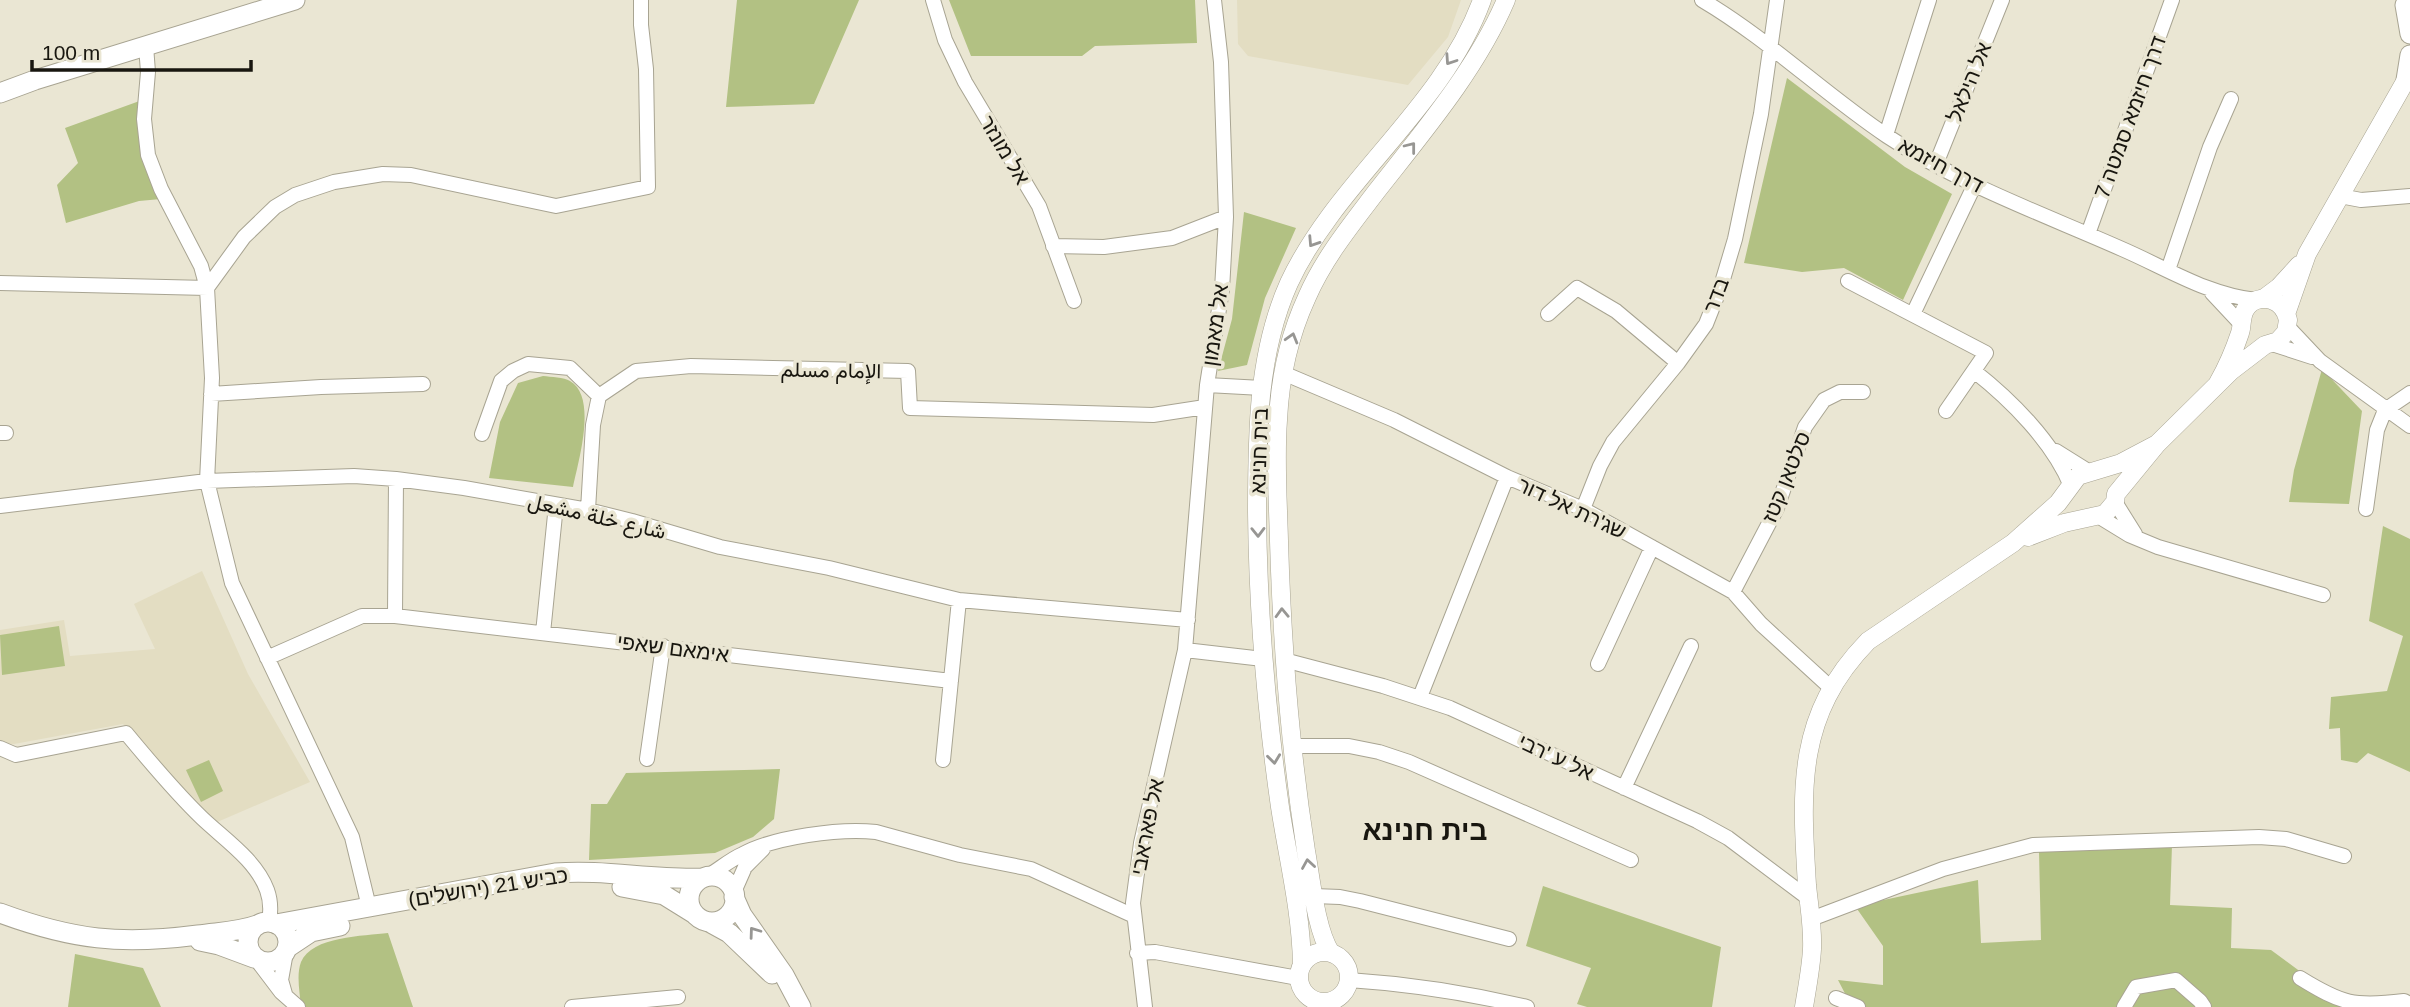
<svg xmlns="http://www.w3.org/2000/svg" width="2410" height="1007" font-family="Helvetica,Vazirmatn,'Noto Sans Hebrew',sans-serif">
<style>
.built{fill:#e3ddc2}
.green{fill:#b2c183}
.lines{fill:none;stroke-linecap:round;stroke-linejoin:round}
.minor-casing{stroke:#a8a492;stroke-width:16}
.tertiary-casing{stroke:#a8a492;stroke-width:19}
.secondary-casing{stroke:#a8a492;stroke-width:21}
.minor{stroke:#fff;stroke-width:14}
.tertiary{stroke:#fff;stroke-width:18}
.secondary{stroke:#fff;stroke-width:19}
.oneway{stroke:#979693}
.labels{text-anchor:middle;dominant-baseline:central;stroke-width:7;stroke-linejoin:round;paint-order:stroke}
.street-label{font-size:21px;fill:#18160f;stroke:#eae6d3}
.district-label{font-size:28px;font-weight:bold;fill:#18160f;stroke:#eae6d3}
</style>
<rect width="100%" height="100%" fill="#eae6d3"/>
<path class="built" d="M1237,0H1461L1448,37L1408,85L1248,56L1238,44Z
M202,571L248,674L310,782L215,823L123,724L14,744L0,743V630L64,620L70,656L155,649L134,604Z"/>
<path class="green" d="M737,0H859L814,104L726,107Z
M949,0H1195L1197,43L1095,46L1082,56H971Z
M1787,78L1905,167L1952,194L1903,300L1844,268L1802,272L1744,263Z
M145,99L161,199L139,201L66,223L57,185L78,163L65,128Z
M1244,212L1296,228L1265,298L1247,365L1218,371L1232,319Z
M2322,369L2362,411L2349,504L2289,502L2294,470Z
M543,376C551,377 564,377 570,381C598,397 578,462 573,487L489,478L500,422L518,383Z
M2383,526L2410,539V772L2368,753L2357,763L2341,760L2340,728L2329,729L2331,697L2387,691L2403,636L2369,621Z
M59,626L65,666L2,675L0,635Z
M209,760L223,791L201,802L186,770Z
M780,769L774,819L753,837L715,853L589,860L591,804H607L626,773Z
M2172,845L2170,905L2232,908L2231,948L2271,950L2348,1007H1852L1838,980L1883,985V946L1855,906L1978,880L1981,943L2041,940L2039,852Z
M1543,886L1721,947L1712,1007H1587L1577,1004L1591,968L1526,946Z
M388,933L413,1007H301C300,993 296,975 301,962C312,936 364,936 388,933Z
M75,954L143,968L161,1007H68Z"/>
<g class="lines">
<g class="minor-casing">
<path id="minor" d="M933,0L945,40L965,82L1039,206L1074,301
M1702,0C1768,39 1823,93 1887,136C1959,184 2043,214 2122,249C2166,268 2208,295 2256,300
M146,46L148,72L144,119L148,155L161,189L201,266L207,288L212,378L207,481L232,583L352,837L369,907
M1886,135L1929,0
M1936,164L2002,0
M2340,196L2361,200L2410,196
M2088,234L2172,0
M1053,246L1104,247L1172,238L1226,217
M2168,270L2210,147L2231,99
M1848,281L1986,353L1946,411
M0,283L207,288L244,237L275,207L295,195L334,182L383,174L411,175L556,206L648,187L646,69L641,25V0
M2212,293L2241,324
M1548,314L1577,288L1616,311L1678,363
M1913,314L1975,184
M2287,326L2320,361L2410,426
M2272,344L2312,357
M1974,371C2011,400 2053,442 2071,486
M1283,373L1394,420L1507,477L1583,509L1733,592L1761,624L1831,688
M1207,385L1262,388
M211,394L321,387L423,384
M0,433H6
M482,434L501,381L513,371L528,364L570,368L599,396
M2056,451L2088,471
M2115,502L2135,534
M0,506L207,481L354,476L396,479L464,488L588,510L632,521L720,547L829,568L959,600L1188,620
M1583,509L1600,466L1613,442L1678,363L1706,324L1721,286L1735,239L1761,114L1777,0
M2366,509L2377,430L2385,410L2410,393
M588,510L593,425L599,396L636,371L691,366L908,371L910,408L1153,415L1205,407
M2098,516L2129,535L2158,547L2323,595
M1733,592L1777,508L1805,427L1824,400L1840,392H1863
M395,616L396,479
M543,633L556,505
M1185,650L1263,659
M267,658L362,616H395L951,681
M1284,660L1383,686L1450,708L1697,821L1728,838L1808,898
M1598,664L1652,547
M1420,697L1507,477
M1292,746H1349L1379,752L1409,762L1631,860
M0,748L16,755L126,733C150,762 175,792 202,818C224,839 256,860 267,890C271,901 271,911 269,922
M647,759L663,646
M943,760L959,600
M1624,788L1691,646
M706,877C719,870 729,860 743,854C774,837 840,828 876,832L960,855L1031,869L1134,916
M734,892L745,867L763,849
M1314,896L1340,897L1360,901L1509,939
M1811,919L1943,869L2033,845L2259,837L2286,839L2344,856
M1137,953L1155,952L1298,978
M256,959L281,992L298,1007
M2300,978C2342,1004 2354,1007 2404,1001L2410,1004
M1349,980C1410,984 1468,993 1527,1007
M285,994L281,980L286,952
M1836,998L1858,1007
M572,1007L678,997
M1145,1007L1133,903L1141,843L1185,650L1207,385L1222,290L1226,217L1221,62L1214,0
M2124,1007L2136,987L2176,980L2200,1001L2204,1007"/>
</g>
<g class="tertiary-casing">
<path id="tertiary" d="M2263,299L2279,287L2299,265
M2286,314L2307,254L2410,73
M2028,537L2064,523L2105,514L2115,502L2116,494L2157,444L2231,371L2265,345L2278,341L2286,332L2288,320C2286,311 2281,303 2271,300C2262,297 2252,300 2247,307C2240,316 2243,324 2240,333C2234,351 2227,367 2218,383
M1299 977a25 25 0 1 1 50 0a25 25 0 1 1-50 0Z
M1331,953C1316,931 1311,878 1306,851C1290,748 1282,645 1279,541C1278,501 1275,460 1278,420C1280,377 1289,336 1307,297C1324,258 1351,225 1376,192C1423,132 1476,70 1506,0
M1302,964C1301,911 1288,859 1280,807C1266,709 1258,611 1257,512C1257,436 1257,354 1289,283C1337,180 1443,108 1482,0
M1804,1007C1807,988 1811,968 1812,949C1813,927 1809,906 1807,885C1801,788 1796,715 1868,641L2013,543L2058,503L2078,476L2121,463L2157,444"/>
</g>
<g class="secondary-casing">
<path id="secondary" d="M2405,5L2410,34
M2406,80L2410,55
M0,93L35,80L295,0
M689 899a23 23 0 1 1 46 0a23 23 0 1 1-46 0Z
M622,887L664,895L693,913
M734,897L742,915L784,975L801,1007
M0,913C73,940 121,945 198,935C218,932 238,932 257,925
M248 942a20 20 0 1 1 40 0a20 20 0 1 1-40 0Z
M709,922L729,933L772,974
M276,924L555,873C604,869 652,880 702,878
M200,941L219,945L254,958
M287,948L311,932L340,926"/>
</g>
<use href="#minor" class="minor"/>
<use href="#tertiary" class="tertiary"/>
<use href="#secondary" class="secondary"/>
</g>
<defs><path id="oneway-chevron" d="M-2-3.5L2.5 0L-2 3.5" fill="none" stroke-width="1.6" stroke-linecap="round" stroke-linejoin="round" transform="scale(1.75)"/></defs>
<g class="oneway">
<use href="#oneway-chevron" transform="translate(1450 60) rotate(124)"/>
<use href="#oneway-chevron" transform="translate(1411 147) rotate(-52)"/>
<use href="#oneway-chevron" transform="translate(1313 242) rotate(123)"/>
<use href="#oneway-chevron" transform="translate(1292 338) rotate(-74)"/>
<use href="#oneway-chevron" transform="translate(1258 532) rotate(89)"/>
<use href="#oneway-chevron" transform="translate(1282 613) rotate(-92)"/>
<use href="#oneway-chevron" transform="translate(1274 759) rotate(83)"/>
<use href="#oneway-chevron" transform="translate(1308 864) rotate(-99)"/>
<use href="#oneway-chevron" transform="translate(754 932) rotate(-126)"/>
</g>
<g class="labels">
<g class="street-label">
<text transform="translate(1969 82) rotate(-68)">אל הילאל</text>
<text transform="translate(2130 117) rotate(-70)">דרך חיזמא סמטה 7</text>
<text transform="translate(1005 150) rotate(59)">אל מונזר</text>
<text transform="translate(1941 165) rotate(28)">דרך חיזמא</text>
<text transform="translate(1716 295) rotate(-69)">בדר</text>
<text transform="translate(1215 325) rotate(-82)">אל מאמון</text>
<text transform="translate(831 370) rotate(1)">الإمام مسلم</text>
<text transform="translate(1259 451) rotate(-88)">בית חנינא</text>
<text transform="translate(1786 477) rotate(-68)">סלטאן קטז</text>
<text transform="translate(1572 508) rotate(25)">שג'רת אל דור</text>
<text transform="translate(597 516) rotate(13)">شارع خلة مشعل</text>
<text transform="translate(673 648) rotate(7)">אימאם שאפי</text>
<text transform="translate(1556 757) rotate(25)">אל ע 'רבי</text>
<text transform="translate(1147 827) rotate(-79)">אל פאראבי</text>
<text transform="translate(488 887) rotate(-9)">כביש 21 (ירושלים)</text>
</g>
<g class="district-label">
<text x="1425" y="830">בית חנינא</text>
</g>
</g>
<path d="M32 60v10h219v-10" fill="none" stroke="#18160f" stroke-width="3.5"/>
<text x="42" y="60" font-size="21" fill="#18160f" stroke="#eae6d3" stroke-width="5" paint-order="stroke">100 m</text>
</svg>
